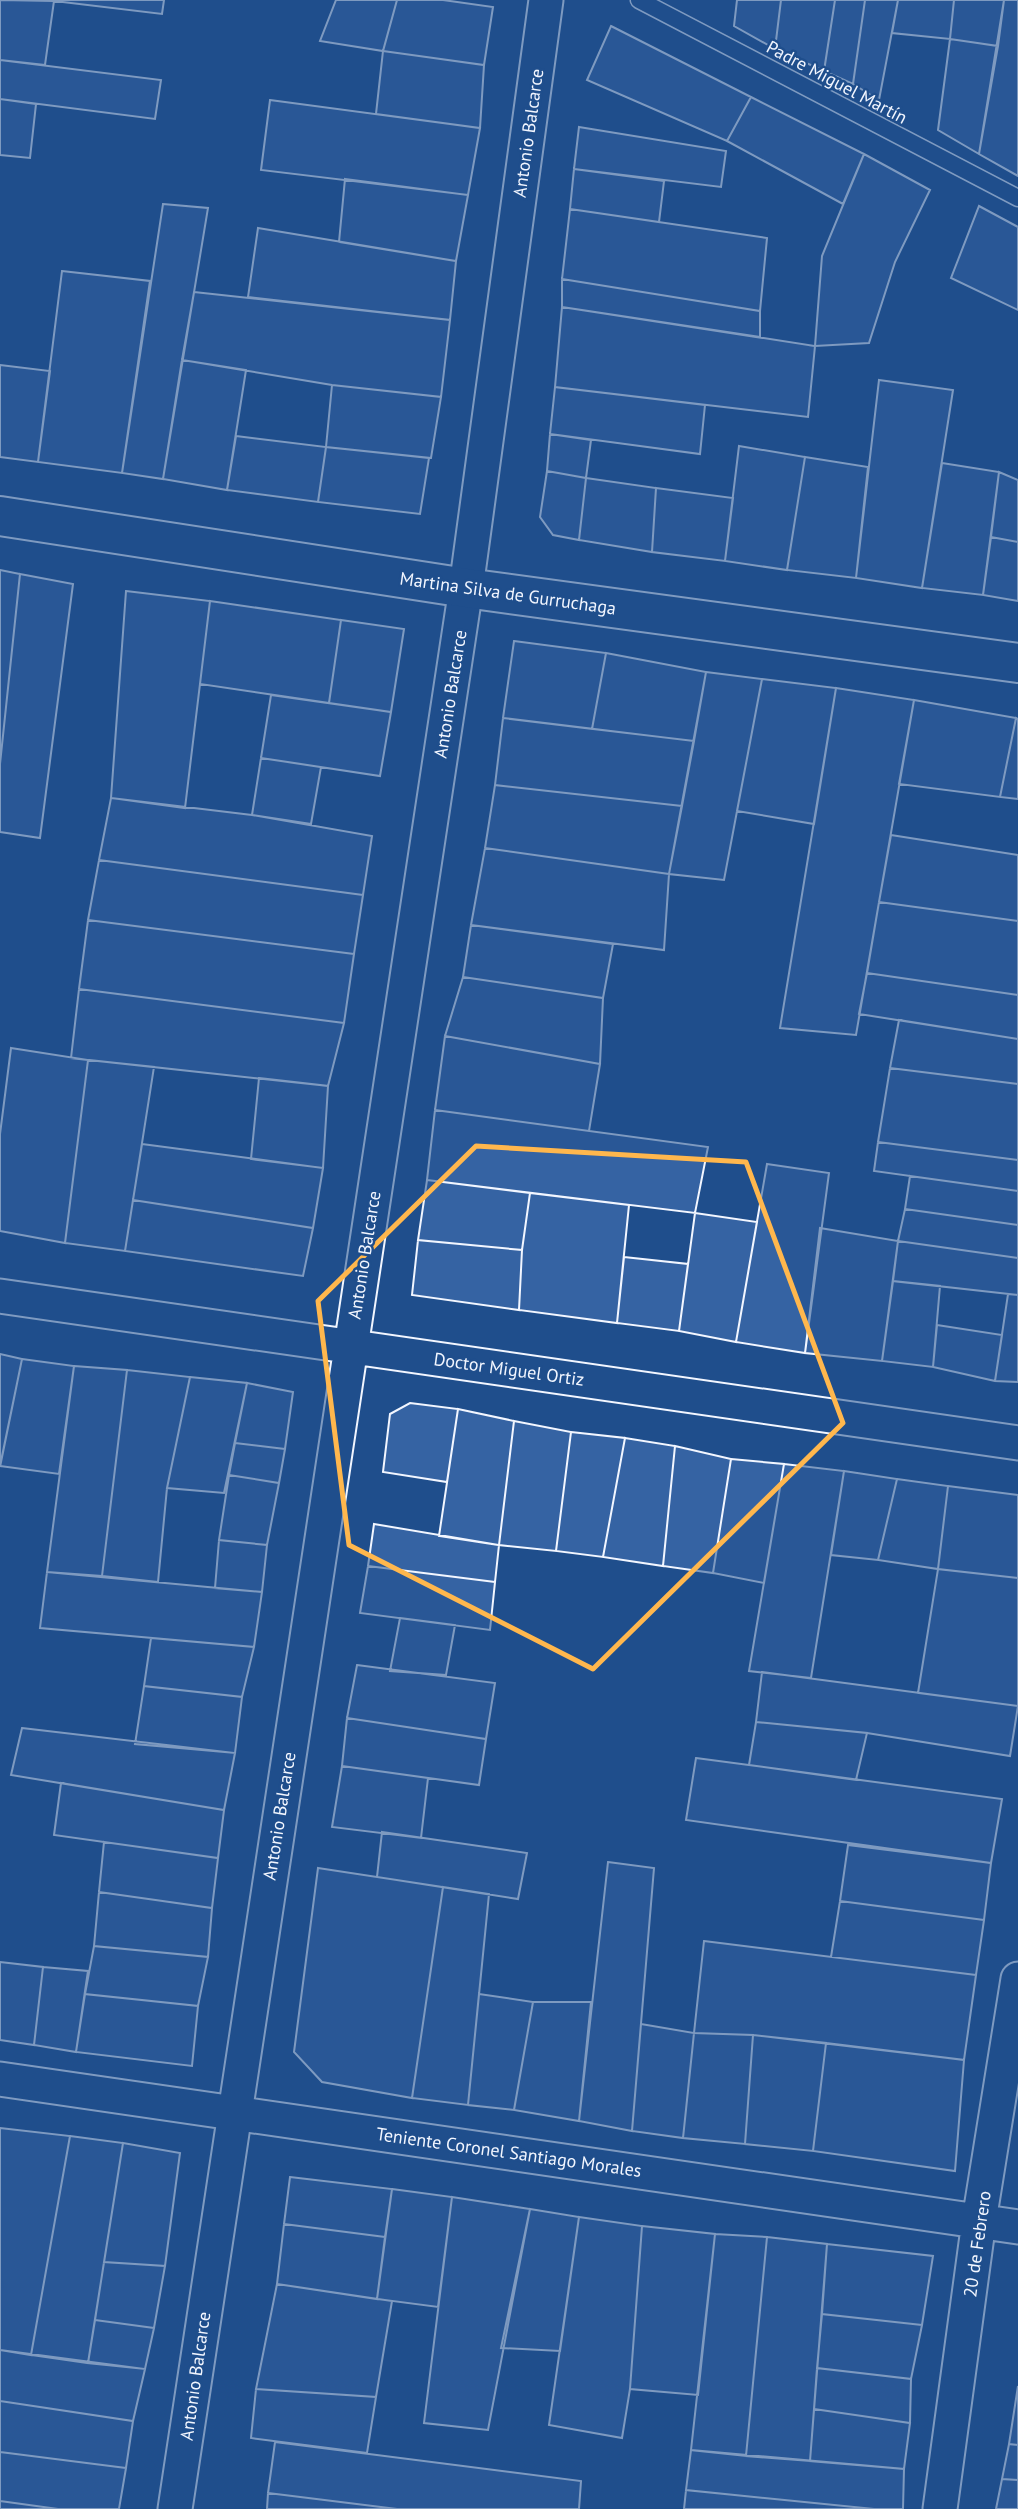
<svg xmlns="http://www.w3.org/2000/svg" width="1018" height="2509" font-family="'PT Sans',sans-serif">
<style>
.building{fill:#3563a3;stroke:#f2f6ff;stroke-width:2}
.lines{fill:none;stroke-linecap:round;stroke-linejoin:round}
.service-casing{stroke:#f2f6ff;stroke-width:19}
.minor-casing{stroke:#f2f6ff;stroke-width:37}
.tertiary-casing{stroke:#f2f6ff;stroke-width:42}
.service{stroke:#1f4e8c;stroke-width:16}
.minor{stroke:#1f4e8c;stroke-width:33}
.tertiary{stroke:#1f4e8c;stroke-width:38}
.marked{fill:none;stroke:#ffb74d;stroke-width:5;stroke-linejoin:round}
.labels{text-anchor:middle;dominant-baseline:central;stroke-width:5;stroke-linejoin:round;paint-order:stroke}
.street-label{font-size:18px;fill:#f2f6ff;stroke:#1f4e8c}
</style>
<rect width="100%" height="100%" fill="#1f4e8c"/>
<path class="building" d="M0,0L54,1L45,65L0,60Z
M46,0H164L162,14Z
M336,0H397L383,51L320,41Z
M397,0H443L493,7L484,65L383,51Z
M737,0H781L775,49L734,26Z
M781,0H835L824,71L775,49Z
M835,0H865L853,84L824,71Z
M865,0H898L879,100L853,84Z
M898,0H954L950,39L892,33Z
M954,0H1004L998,46L950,39Z
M1004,0H1018V176L979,154Z
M611,26L751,97L727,141L587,80Z
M950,39L998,46L979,154L938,130Z
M383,51L484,65L480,128L376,114Z
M0,60L161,80L155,119L0,99Z
M751,97L864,154L843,204L727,141Z
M0,99L36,104L30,158L0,155Z
M270,100L480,128L468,195L261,170Z
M579,127L726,151L721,187L574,169Z
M864,154L930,190L895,262L869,343L815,346L822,256Z
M574,169L664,181L659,222L570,209Z
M345,179L468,195L456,261L339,242Z
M163,204L208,208L163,479L122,473Z
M979,206L1018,227V310L951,278Z
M570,209L767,238L760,311L562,279Z
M258,228L456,261L450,320L248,297Z
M62,271L150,281L122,473L38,462Z
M562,279L760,311V337L562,307Z
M194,292L450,320L441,397L332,385L182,360Z
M562,307L815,346L808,417L555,387Z
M182,360L246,370L227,490L163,479Z
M0,365L50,371L38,462L0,457Z
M879,380L953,390L922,588L856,578Z
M332,385L441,397L431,458L326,447Z
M555,387L705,405L700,454L550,434Z
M550,434L591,440L586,478L547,471Z
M236,436L326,447L318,502L227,490Z
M739,446L805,457L787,570L725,561Z
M326,447L429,458L420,514L318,502Z
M805,457L868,467L856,578L787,570Z
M942,463L999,472L983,595L922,588Z
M547,471L586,478L579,540L553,535L540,517Z
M999,472L1018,480V542L991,537Z
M586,478L656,488L652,552L579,540Z
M656,488L733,498L725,561L652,552Z
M991,537L1018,542V601L983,595Z
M0,570L20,574L0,764Z
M20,574L73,584L40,838L0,832V764Z
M126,591L210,601L185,808L111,798Z
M210,601L341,620L329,703L200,684Z
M341,620L404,629L391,712L329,703Z
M514,641L606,653L592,729L503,718Z
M606,653L706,672L694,741L592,729Z
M706,672L762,679L724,880L669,874Z
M762,679L836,688L814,824L737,811Z
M836,688L914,700L856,1035L780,1028Z
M271,695L391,712L380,776L261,758Z
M914,700L1016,718L1000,797L899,784Z
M503,718L694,741L682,806L495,785Z
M1016,718L1018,719V799L1000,797Z
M261,758L321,767L311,824L252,815Z
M495,785L682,806L669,874L485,848Z
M111,798L252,815L372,836L363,895L99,860Z
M891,835L1018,855V921L879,902Z
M485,848L669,874L664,950L471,925Z
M99,860L363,895L354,954L88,920Z
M879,902L1018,921V995L867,973Z
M88,920L354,954L344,1023L79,989Z
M471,925L613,944L603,998L463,977Z
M867,973L1018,995V1039L859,1014Z
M463,977L603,998L600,1064L445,1036Z
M79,989L344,1023L328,1086L71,1058Z
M899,1020L1018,1039V1084L890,1068Z
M445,1036L600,1064L589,1131L435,1110Z
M11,1048L88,1060L65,1243L0,1231V1134Z
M88,1060L154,1067L125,1251L65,1243Z
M890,1068L1018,1084V1160L878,1142Z
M259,1078L328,1086L323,1168L251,1159Z
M435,1110L708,1147L695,1213L427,1180Z
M878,1142L1018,1160V1191L874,1171Z
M142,1144L323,1168L313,1228L133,1200Z
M767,1164L829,1173L805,1353L736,1342Z
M910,1176L1018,1191V1225L905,1209Z
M427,1180L530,1193L522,1250L418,1240Z
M530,1193L629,1205L617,1323L519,1310L522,1250Z
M133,1200L313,1228L303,1276L125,1251Z
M905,1209L1018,1225V1258L898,1241Z
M695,1213L757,1222L736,1342L679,1331Z
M820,1228L898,1241L882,1361L805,1353Z
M418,1240L522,1250L519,1310L412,1295Z
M898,1241L1018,1258V1295L893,1281Z
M624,1257L688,1264L679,1331L617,1323Z
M893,1281L940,1286L933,1367L882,1361Z
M1008,1294L1018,1295V1382L995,1381Z
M937,1325L1002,1335L995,1381L933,1367Z
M0,1354L22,1359L0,1467Z
M22,1359L74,1366L59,1474L0,1466Z
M74,1366L127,1370L102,1576L47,1572Z
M127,1370L190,1377L167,1488L158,1582L102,1576Z
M190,1377L247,1383L224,1493L167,1488Z
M247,1383L293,1392L285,1449L235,1443Z
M410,1403L458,1409L447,1482L383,1472L390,1414Z
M458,1409L514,1421L499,1545L439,1536Z
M514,1421L571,1432L556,1551L499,1545Z
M571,1432L625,1438L603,1557L556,1551Z
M625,1438L675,1446L663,1566L603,1557Z
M235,1443L285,1449L279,1483L229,1475Z
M675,1446L731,1459L713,1573L663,1566Z
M731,1459L784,1464L764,1583L713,1573Z
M784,1464L844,1471L811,1678L749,1671Z
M844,1471L897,1479L878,1560L831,1555Z
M229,1475L279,1483L267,1545L219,1540Z
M897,1479L948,1486L938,1569L878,1560Z
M948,1486L1018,1495V1578L938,1569Z
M374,1524L499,1545L495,1582L368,1566Z
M219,1540L267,1545L262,1592L215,1588Z
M368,1566L495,1582L490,1630L360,1613Z
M938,1569L1018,1578V1706L918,1693Z
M47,1572L262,1592L254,1647L40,1628Z
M400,1618L455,1625L446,1675L390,1671Z
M151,1638L254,1647L242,1697L144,1686Z
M357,1665L495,1683L486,1739L347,1718Z
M762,1672L1018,1706L1010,1756L867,1733L756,1722Z
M144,1686L242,1697L235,1753L135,1744Z
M347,1718L486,1739L479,1785L342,1766Z
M756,1722L867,1733L856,1780L749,1765Z
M22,1728L235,1753L224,1810L11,1775Z
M696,1758L1002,1799L991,1863L686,1820Z
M342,1766L428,1778L421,1838L332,1827Z
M61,1783L224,1810L218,1858L54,1835Z
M382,1832L527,1853L518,1899L377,1877Z
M104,1842L218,1858L212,1908L99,1892Z
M848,1845L991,1863L984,1920L840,1901Z
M608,1862L654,1868L632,2131L579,2121Z
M318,1868L443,1887L412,2098L322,2082L294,2052Z
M443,1887L489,1894L468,2105L412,2098Z
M99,1892L212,1908L208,1957L94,1946Z
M840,1901L984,1920L976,1975L831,1957Z
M704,1941L976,1975L964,2060L753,2035L694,2033Z
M94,1946L208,1957L198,2006L85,1994Z
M0,1962L43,1967L34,2045L0,2040Z
M43,1967L88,1971L76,2052L34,2045Z
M85,1994L198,2006L192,2066L76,2052Z
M479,1994L533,2002L514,2110L468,2105Z
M533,2002H591L579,2121L514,2110Z
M641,2024L694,2033L683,2138L632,2131Z
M694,2033L753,2035L745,2144L683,2138Z
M753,2035L826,2043L813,2151L745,2144Z
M826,2043L964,2060L955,2171L813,2151Z
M0,2128L70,2136L31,2355L0,2350Z
M70,2136L123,2143L88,2363L31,2355Z
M123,2143L180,2153L165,2266L104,2262Z
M290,2177L392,2189L385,2237L284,2224Z
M392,2189L452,2197L438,2307L377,2299Z
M452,2197L530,2209L488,2430L424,2423Z
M530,2209L579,2217L560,2351L501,2348Z
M579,2217L642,2226L630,2389L622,2438L549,2425Z
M284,2224L385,2237L377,2299L277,2284Z
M642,2226L715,2234L698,2395L630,2389Z
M715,2234L767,2237L746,2456L691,2450Z
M767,2237L827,2244L810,2461L746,2456Z
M827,2244L933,2256L922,2325L822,2314Z
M104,2262L165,2266L154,2328L95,2320Z
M277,2284L392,2301L376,2397L256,2389Z
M822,2314L922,2325L911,2379L817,2368Z
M95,2320L154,2328L145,2369L88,2363Z
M0,2350L145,2369L133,2421L0,2401Z
M817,2368L911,2379L910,2423L814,2409Z
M1018,2386V2445L1009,2444Z
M256,2389L376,2397L367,2453L251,2438Z
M0,2401L133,2421L126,2468L0,2452Z
M814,2409L910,2423L904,2469L810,2461Z
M275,2442L581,2481L579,2509H397L268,2493Z
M1009,2444L1018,2445V2480L1002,2479Z
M691,2450L904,2469L903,2509H874L686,2490Z
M0,2452L126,2468L119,2509H58L0,2501Z
M1002,2479L1018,2480V2509H996Z
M686,2490L874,2509H684Z
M268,2493L397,2509H267Z
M0,2501L58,2509H0Z"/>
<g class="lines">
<g class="service-casing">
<path id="service" d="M639,0L1018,198"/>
</g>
<g class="minor-casing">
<path id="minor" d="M0,1296L1018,1443
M0,2079L1018,2227
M175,2509L466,588L546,0
M940,2509L979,2221L1018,1979"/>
</g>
<g class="tertiary-casing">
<path id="tertiary" d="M0,516L466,588L1018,663"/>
</g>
<use href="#service" class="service"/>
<use href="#minor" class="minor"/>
<use href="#tertiary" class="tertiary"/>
</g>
<path d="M0 0H1018V2509H0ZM476,1146L746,1162L843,1423L593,1669L349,1545L318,1301Z" fill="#1f4e8c" fill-opacity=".55" fill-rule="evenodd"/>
<path class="marked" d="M476,1146L746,1162L843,1423L593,1669L349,1545L318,1301Z"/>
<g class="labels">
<g class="street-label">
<text transform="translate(837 82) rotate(28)">Padre Miguel Martín</text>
<text transform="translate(528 133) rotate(-82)">Antonio Balcarce</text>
<text transform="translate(508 593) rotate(8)">Martina Silva de Gurruchaga</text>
<text transform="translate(450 694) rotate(-81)">Antonio Balcarce</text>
<text transform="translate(364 1255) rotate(-81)">Antonio Balcarce</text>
<text transform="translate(509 1369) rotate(8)">Doctor Miguel Ortiz</text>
<text transform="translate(279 1816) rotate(-81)">Antonio Balcarce</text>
<text transform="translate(509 2152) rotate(8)">Teniente Coronel Santiago Morales</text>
<text transform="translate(977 2244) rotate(-82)">20 de Febrero</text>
<text transform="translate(195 2376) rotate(-82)">Antonio Balcarce</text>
</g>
</g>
</svg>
